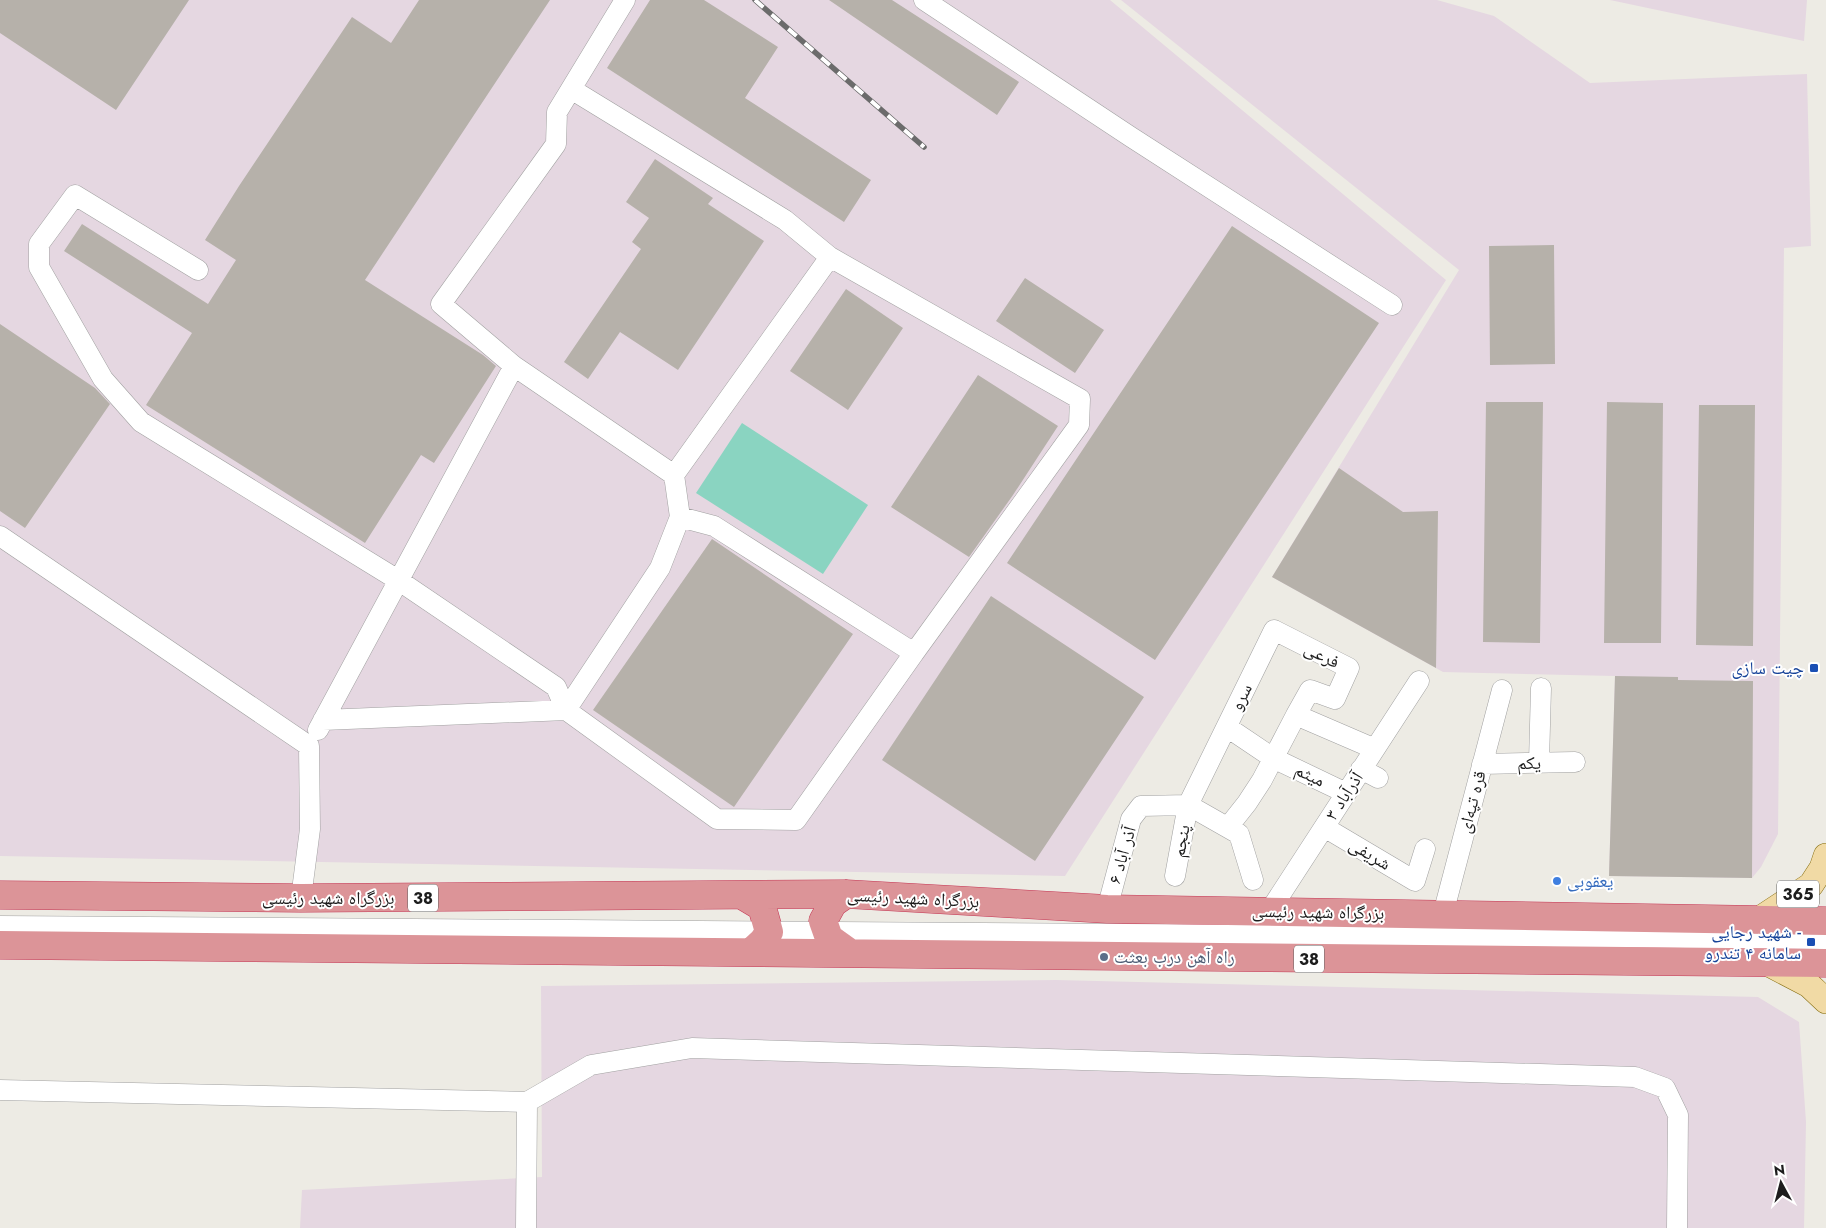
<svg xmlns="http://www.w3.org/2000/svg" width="1826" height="1228" font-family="Jost,'Noto Naskh Arabic',sans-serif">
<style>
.industrial{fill:#e5d7e1}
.pitch{fill:#8ad4c1}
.building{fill:#b6b1aa}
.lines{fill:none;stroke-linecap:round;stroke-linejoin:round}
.minor-casing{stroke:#a1a1a1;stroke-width:21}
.major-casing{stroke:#866e10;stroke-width:26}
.highway-casing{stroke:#c53755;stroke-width:29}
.minor{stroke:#fff;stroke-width:20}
.major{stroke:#f1daa5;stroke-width:25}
.highway{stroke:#dc9498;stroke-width:28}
.rail-casing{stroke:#6b6b6b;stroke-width:5.5}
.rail{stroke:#fff;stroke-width:4;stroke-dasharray:11;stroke-linecap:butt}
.transit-dot{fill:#1a4fb4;stroke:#fff;stroke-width:2}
.shop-dot{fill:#3f7fe0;stroke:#fff;stroke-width:2}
.service-dot{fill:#5c6f8a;stroke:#fff;stroke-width:2}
.labels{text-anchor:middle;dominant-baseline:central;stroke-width:4;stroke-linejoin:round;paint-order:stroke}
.shield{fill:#fff;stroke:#616161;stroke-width:1}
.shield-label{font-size:16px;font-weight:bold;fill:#1d1d1d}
.street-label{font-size:18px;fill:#1d1d1d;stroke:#fff}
.transit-label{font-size:18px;fill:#164399;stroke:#fff;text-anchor:end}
.shop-label{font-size:18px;fill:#366cbe;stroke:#fff;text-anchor:start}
.service-label{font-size:18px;fill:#4e5e75;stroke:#fff;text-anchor:start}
</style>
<rect width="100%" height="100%" fill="#edebe4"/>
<path class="industrial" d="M0,0H1110L1446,280L1065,876L0,856Z
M1121,0H1437L1494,16L1590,83L1807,74L1811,246L1784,248L1778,834L1761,867L1752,878L1609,876L1615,676L1443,672L1272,577L1459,270Z
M1610,0H1807L1804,41Z
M1056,980L1758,997L1799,1022L1806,1122L1804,1228H300L302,1190L542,1177L541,986Z"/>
<path class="pitch" d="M742,423L868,505L823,574L696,493Z"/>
<path class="building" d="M0,0H189L116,110L0,33Z
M419,0H550L365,280L483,355L496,366L434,463L421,455L365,543L146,405L192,333L64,251L82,224L208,304L236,260L205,240L239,186L352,17L391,43Z
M650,0H704L778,47L745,98L871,180L844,222L607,68Z
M829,0H892L1019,82L997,115Z
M655,159L713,198L708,204L764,241L678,370L620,332L588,379L564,362L641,249L632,242L649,218L626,202Z
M1232,226L1379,323L1155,660L1007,563Z
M1554,245L1555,364L1490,365L1489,246Z
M1025,278L1104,330L1075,373L996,321Z
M846,289L903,328L848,410L790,371Z
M0,324L95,388L110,404L25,528L0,511Z
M978,375L1058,426L1013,495L969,557L891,507Z
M1486,402H1543L1540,643L1483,642Z
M1607,402L1663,403L1661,643H1604Z
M1699,405H1755L1753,646L1696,645Z
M1339,468L1403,512L1438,511L1436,668L1272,577Z
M712,539L853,634L734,807L593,710Z
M991,596L1144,697L1035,861L882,760Z
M1615,676L1678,677V680L1753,681L1752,878L1609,876Z"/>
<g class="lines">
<g class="minor-casing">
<path id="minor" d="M924,0L1131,137L1392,305
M571,89L785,220L830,257
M198,270L75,195L39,244V267L103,379L141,422L398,580L556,687L566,710
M674,475L830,257L1080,399L1079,425L914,653
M0,536L309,746L310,829L301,898
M566,710L660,568L680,517L674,475L514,366L441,304L556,144L557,112L625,0
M323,720L566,710L717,819L796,820L914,653L714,526L680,517
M1227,727L1273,758L1346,793
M318,730L514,366
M1539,762L1541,688
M1482,764L1575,762
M1361,769L1378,778
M1228,827L1247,803L1262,780L1296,715
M1324,827L1415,881L1425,849
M1175,876L1188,805L1239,834L1253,880
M1107,909L1131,819L1141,806L1188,805L1274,630L1349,668L1335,699L1310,690L1296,715L1375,749
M1269,912L1419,681
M1443,914L1502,690
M0,926L1826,939
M0,1090L527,1102L591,1065L692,1048L1635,1077L1665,1088L1678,1115L1677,1228
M526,1228L527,1102"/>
</g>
<g class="major-casing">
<path id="major" d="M1758,920L1811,885L1822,868L1826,856
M1767,963L1809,985L1826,1001"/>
</g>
<g class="highway-casing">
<path id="highway" d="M846,894L833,903L823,921L829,938L850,953
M0,895L301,898L846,894L1107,909L1826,921
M742,895L762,907L769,932L763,941L751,952
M0,945L1826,963"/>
</g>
<use href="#minor" class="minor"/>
<use href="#major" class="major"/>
<use href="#highway" class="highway"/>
<g class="rail-casing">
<path id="rail" d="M755,0L924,147"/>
</g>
<use href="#rail" class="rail"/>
</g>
<g class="transit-dot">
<rect x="1809" y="663" width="10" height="10" rx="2.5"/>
<rect x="1806" y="937" width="10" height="10" rx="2.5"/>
</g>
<circle class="shop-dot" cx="1557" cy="881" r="5"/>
<circle class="service-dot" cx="1104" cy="957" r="5"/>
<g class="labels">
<g class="shield">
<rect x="1777" y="880.5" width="42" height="27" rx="4"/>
<rect x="408" y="884.5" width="30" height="27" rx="4"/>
<rect x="1294" y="945.5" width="30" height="27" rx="4"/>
</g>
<g class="shield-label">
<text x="1798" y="894">365</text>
<text x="423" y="898">38</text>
<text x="1309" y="959">38</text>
</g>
<g class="street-label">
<text transform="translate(1322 655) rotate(27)">فرعی</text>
<text transform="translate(1241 697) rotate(-64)">سرو</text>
<text transform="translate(1529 763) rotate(-1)">یکم</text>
<text transform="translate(1310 775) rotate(26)">میثم</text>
<text transform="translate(1344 796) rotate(-57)">۳ آذرآباد</text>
<text transform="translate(1472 802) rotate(-75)">قره تپه‌ای</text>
<text transform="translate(1181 841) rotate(-80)">پنجم</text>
<text transform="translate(1370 854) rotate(31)">شریفی</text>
<text transform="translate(1122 855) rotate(-74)">آذر آباد ۶</text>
<text x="328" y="898">بزرگراه شهید رئیسی</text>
<text transform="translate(913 898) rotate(3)">بزرگراه شهید رئیسی</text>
<text transform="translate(1318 912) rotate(1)">بزرگراه شهید رئیسی</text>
</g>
<g class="transit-label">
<text x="1804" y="668">چیت سازی</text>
<text x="1801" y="932">شهید رجایی -<tspan x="1801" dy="21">سامانه ۴ تندرو</tspan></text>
</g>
<g class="shop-label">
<text x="1567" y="881">یعقوبی</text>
</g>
<g class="service-label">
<text x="1114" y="957">راه آهن درب بعثت</text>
</g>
</g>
<g transform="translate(1781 1183) rotate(353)" stroke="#ffffff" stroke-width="4" paint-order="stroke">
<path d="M0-4L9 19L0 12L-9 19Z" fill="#1d1d1d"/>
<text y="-8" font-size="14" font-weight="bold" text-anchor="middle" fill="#1d1d1d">N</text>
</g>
</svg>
